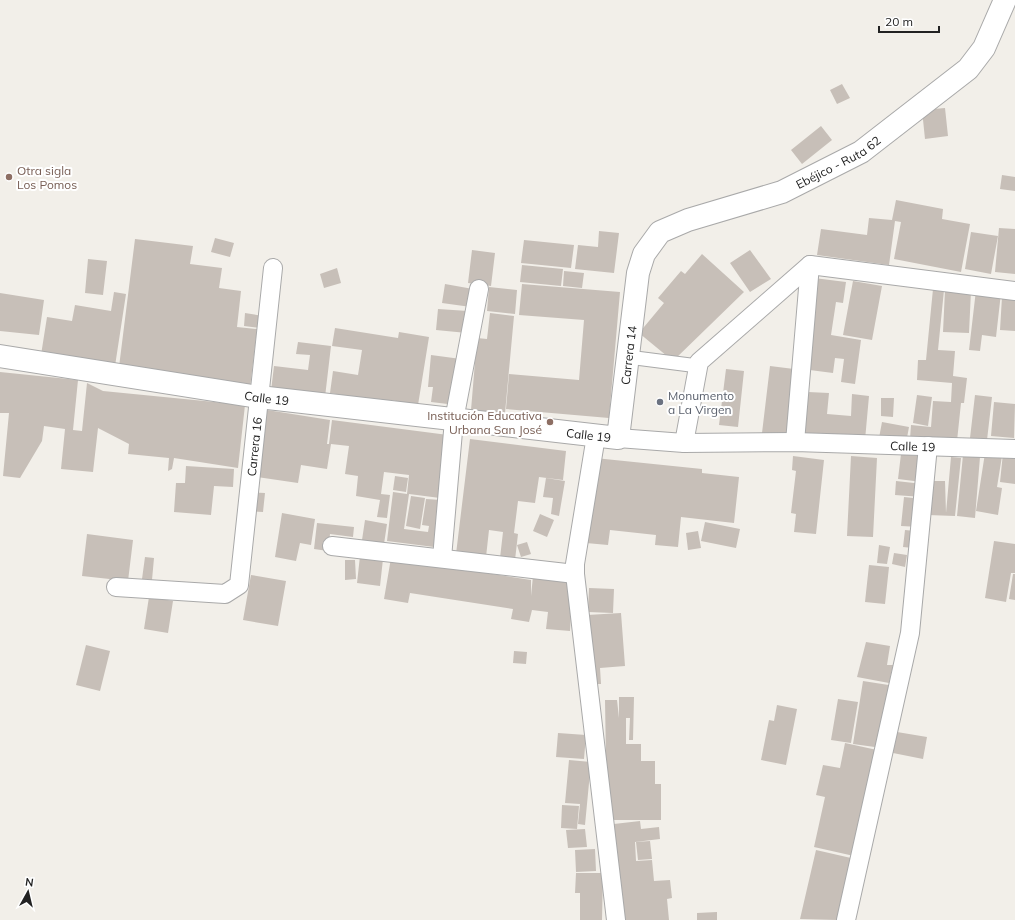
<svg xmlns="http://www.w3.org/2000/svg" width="1015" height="920" font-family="Mulish,sans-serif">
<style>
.building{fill:#c7bfb8}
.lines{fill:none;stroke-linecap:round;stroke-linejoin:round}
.pedestrian-casing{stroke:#a9a9a9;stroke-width:15}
.minor-casing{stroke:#a9a9a9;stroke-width:20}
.tertiary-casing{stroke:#a9a9a9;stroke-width:24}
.pedestrian{stroke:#fff;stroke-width:13}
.minor{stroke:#fff;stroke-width:18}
.tertiary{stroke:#fff;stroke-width:22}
.education-dot{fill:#8d6e63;stroke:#fff;stroke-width:1.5}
.worship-dot{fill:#6b7280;stroke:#fff;stroke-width:1.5}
.labels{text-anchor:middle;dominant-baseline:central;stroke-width:4;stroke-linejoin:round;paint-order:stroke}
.street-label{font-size:12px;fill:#222;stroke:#fff}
.education-label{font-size:12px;fill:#785e54;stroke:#fff;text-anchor:start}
.worship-label{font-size:12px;fill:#5b616d;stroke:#fff;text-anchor:start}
</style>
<rect width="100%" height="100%" fill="#f2efe9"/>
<path class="building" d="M842,84L850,98L837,104L830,90Z
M945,108L948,136L925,139L922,110Z
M821,126L832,140L802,164L791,150Z
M1002,175L1015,177V191L1000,189Z
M896,200L943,209L942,219L970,224L961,272L894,259L901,222L895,221L889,265L817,255L821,229L867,235L869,218L892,220Z
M999,228L1015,229V274L995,272Z
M599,231L619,233L614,273L575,269L578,245L598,247Z
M971,232L998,236L991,274L965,269Z
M215,238L234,243L230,257L211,252Z
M135,239L193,246L190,264L222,268L219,288L241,291L237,327L257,329L250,388L211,383V378L119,367Z
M524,240L574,245L571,268L521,263Z
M472,250L495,253L491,286L468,283Z
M750,250L771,279L750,292L730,263Z
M702,254L744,292L673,361L639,333L664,303L658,298L681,271L685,274Z
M88,259L107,261L103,295L85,293Z
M522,265L563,269L561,286L520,282Z
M337,268L341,283L324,288L320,274Z
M564,271L584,273L582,288L563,286Z
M814,278L846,282L843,303L836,302L831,335L861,340L855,384L841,382L844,359L835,358L833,373L802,369Z
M853,281L882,286L872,340L843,335Z
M445,284L473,289L471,307L442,303Z
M522,284L620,292L609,418L506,409L509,374L579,380L584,320L519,315Z
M489,287L517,290L515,314L487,311Z
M933,289L944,290L938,350L955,351L953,376L967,378L964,403H961L957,441L910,439L911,425L931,427L933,401L951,402L952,383L917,380L918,360H926Z
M945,290L971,291L969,333L943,332Z
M976,290L1001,293L996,337L982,335L980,351L969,350Z
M114,292L126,294L115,366L41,355L47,317L72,321L75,305L111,311Z
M0,293L44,300L39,335L0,331Z
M1002,297L1015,298V331L1000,330Z
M438,309L468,311L467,333L436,330Z
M245,313L263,316L261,328L244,326Z
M490,313L514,316L505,413L471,410L477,338L487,339Z
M335,328L398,338L399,332L429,337L418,405L391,400V403L330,393L333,371L358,375L362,350L332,346Z
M298,342L331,346L325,397L271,391L274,366L308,370L310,355L296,354Z
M431,355L461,359L456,405L431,402L433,387H428Z
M770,366L794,369L786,436L762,433Z
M726,369L744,371L738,427L719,425Z
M0,372L78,380L73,430L82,431L87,383L103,391L245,405L238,468L174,458L172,469L168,471L169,458L128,454L129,444L98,428L93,472L61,469L65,429L44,426L42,441L20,478L3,476L9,413H0Z
M808,392L829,393L827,414L851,416L852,394L869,396L865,440L804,435Z
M917,395L932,397L928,426L913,423Z
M975,395L992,397L987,440L970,438Z
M881,398H894L893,417L881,416Z
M994,402L1015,404L1014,438L991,436Z
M267,410L330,420L327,444H329L332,420L448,435L440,498L409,494L404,529L428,532L429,526L422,525L426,499L441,500L434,547L387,541L393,492L407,494L409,475L384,472L381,494L390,495L387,518L377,517L380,500L356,496L358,476L345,474L349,446L331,444L327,469L301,465L298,483L257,477Z
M882,422L909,427L906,443L879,438Z
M470,439L566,451L563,480L539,477L535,503L518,501L514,533L518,534L515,560L500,558L503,532L489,530L486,557L456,554Z
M985,453L1002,456L997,487L1002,488L998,515L976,511Z
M1003,453L1015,455V484L1000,482Z
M901,454L925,457L922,482L898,479Z
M963,455L980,457L975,518L957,516Z
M793,456L824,460L816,534L794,532L796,514L791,513L796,471L792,470Z
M851,456L877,458L873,537L847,536Z
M951,457L961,458L955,516L928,515V481H945L946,513Z
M595,458L702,469V473L739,477L734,523L681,517L678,547L655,545L656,535L610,530L608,545L586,543Z
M186,466L234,469L233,487L214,486L211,515L174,512L176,483H185Z
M395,476L408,478L406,492L393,490Z
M546,478L565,481L559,516L551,514L553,498L543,497Z
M896,481L923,484L922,497L895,495Z
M247,492L265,493L263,512L246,511Z
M411,496L425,498L420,529L406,526Z
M904,497L923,499L920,527L901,526Z
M282,513L315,519L311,545L300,543L296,561L275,557Z
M540,514L554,520L547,537L533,531Z
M365,520L387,524L384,544L362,540Z
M705,522L740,529L736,548L701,541Z
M317,523L354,527L353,537L330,534L328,551L314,549Z
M905,530L915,531L913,548L903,547Z
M698,531L701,548L688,550L686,533Z
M87,534L133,540L128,581L82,576Z
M994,541L1015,544V573H1011L1006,602L985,598Z
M527,542L531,554L521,557L517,545Z
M879,545L890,547L887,564L877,563Z
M894,553L907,555L905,567L892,564Z
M360,556L383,559L380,586L357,583Z
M145,557L154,558L152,580L142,579Z
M391,558L531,580V596L533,576L573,580L570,631L546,629L548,612L532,610L529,622L511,619L513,609L410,593L408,603L384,599Z
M345,560H355L356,579L345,580Z
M869,565L889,567L885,604L865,602Z
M1013,574H1015V600L1009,599Z
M251,575L286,581L278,626L243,620Z
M589,588L614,589L613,613L588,612Z
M149,597L173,601L168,633L144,629Z
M621,613L625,666L600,668L601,684H592L587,615Z
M866,642L890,646L887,665H893L889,683L857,677Z
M86,645L110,651L100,691L76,685Z
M514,651L527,652L526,664L513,663Z
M863,681L895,686L882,748L853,744Z
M619,697H634L633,740H629L630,718H626V744H641V761H655V784H661V820H607L605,700H617L619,718Z
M838,699L858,702L851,743L831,740Z
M777,705L797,709L786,765L761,760L769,720L774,721Z
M897,732L927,737L923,759L893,753Z
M558,733L586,735L584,759L556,757Z
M845,743L877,750L854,856L814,847L825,797L816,795L823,765L840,768Z
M569,760L591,762L585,825L578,824L580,804L565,803Z
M562,805L579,806L577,829L561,828Z
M640,821L641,829L659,827L660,839L635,842L636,861L652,860L654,881L670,880L672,898L667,899L669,920H624L614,824Z
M585,829L587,847L568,848L566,830Z
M650,841L652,859L638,860L636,842Z
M595,849L596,871L576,872L575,850Z
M816,850L851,858L837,920L800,919Z
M576,873H603L602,920H580V893H575Z
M717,912V920H697V913Z"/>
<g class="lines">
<g class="pedestrian-casing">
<path id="pedestrian" d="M628,357L698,366"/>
</g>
<g class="minor-casing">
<g id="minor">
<path d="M596,436L575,564V574L616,920"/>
<path id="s1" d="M618,438L684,443L795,442L1015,449"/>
<path d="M795,442L810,265"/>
<path d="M684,443L699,362L810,265L1015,291"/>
<path d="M332,546L575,574"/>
<path d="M442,558L454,420L479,289"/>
<path id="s2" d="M116,587L225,594L239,585L273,268"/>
<path d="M846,920L910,633L928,446"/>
</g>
</g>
<g class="tertiary-casing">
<g id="tertiary">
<path id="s3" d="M0,356L259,397L618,438L638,273L644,254L660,232L688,220L782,192L861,152L968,69L984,48L1005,0"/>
</g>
</g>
<use href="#pedestrian" class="pedestrian"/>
<use href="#minor" class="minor"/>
<use href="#tertiary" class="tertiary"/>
</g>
<g class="education-dot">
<circle cx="9" cy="177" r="4"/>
<circle cx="550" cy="422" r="4"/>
</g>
<circle class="worship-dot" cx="660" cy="402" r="4"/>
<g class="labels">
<g class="street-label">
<text stroke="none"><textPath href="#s3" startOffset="1029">Ebéjico - Ruta 62</textPath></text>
<text stroke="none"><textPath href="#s3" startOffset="707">Carrera 14</textPath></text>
<text stroke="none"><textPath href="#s3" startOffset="270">Calle 19</textPath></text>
<text stroke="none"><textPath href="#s3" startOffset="594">Calle 19</textPath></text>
<text stroke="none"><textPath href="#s1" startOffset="295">Calle 19</textPath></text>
<text stroke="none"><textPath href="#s2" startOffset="265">Carrera 16</textPath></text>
</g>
<g class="education-label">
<text x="17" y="170">Otra sigla<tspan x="17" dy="14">Los Pomos</tspan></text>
<text x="542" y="415" text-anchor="end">Institución Educativa<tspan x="542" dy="14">Urbana San José</tspan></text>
</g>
<g class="worship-label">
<text x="668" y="395">Monumento<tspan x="668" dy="14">a La Virgen</tspan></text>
</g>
</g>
<g transform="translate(28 892) rotate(8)" stroke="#ffffff" stroke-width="3" paint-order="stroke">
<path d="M0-3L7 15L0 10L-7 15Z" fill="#222222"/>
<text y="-6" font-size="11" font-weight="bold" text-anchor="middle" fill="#222222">N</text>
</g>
<path d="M879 26v6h60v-6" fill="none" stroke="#222222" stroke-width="2"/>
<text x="885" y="26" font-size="12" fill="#222222" stroke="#ffffff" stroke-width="3" paint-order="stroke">20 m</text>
</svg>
